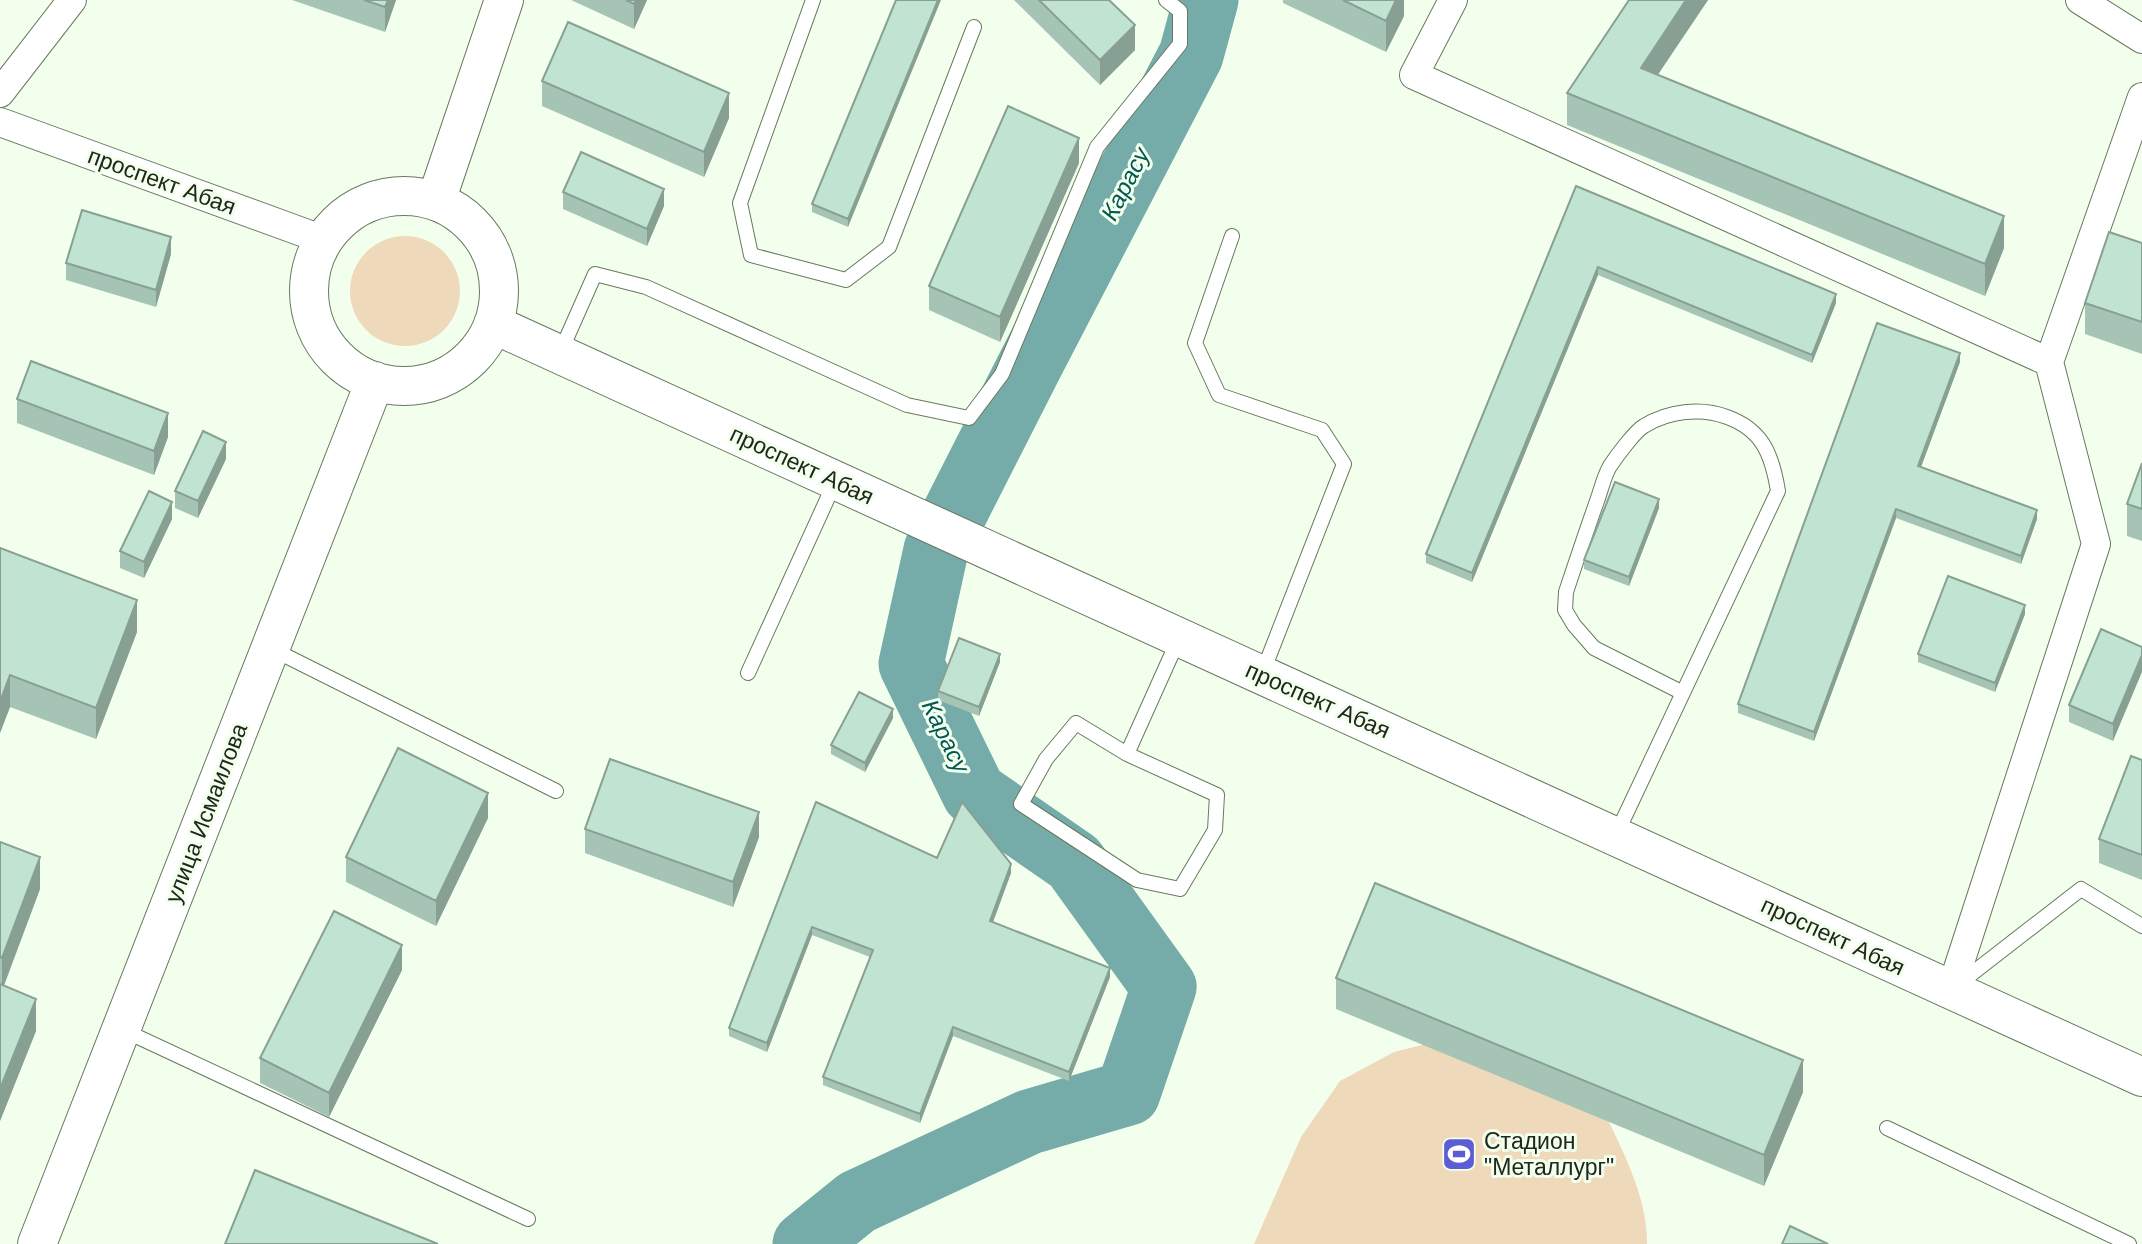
<svg xmlns="http://www.w3.org/2000/svg" width="2142" height="1244" font-family="Helvetica,sans-serif">
<style>
.green{fill:#efd9bb}
.lines{fill:none;stroke-linecap:round;stroke-linejoin:round}
.river{stroke:#75aba8;stroke-width:65}
.lane-casing{stroke:#68795f;stroke-width:16}
.street-casing{stroke:#68795f;stroke-width:30}
.secondary-casing{stroke:#68795f;stroke-width:40}
.lane{stroke:#fff;stroke-width:14}
.street{stroke:#fff;stroke-width:28}
.secondary{stroke:#fff;stroke-width:38}
.wall{fill:#a6c4b5}
.shaded-wall{fill:#87a093}
.building{fill:#c1e4d2;stroke:#87a093;stroke-width:2}
.labels{text-anchor:middle;dominant-baseline:central;stroke-width:6;stroke-linejoin:round;paint-order:stroke}
.street-label{font-size:23px;fill:#20271c;stroke:#f3ffed}
.poi-label{font-size:23px;fill:#20271c;stroke:#f3ffed;text-anchor:start}
.water-label{font-size:24px;font-style:italic;fill:#035654;stroke:#f3ffed}
</style>
<rect width="100%" height="100%" fill="#f3ffed"/>
<path class="green" d="M350 291a55 55 0 1 1 110 0a55 55 0 1 1-110 0Z
M1458,1036L1600,1103C1620,1146 1648,1196 1647,1244H1254L1301,1137L1340,1081L1394,1052Z"/>
<g class="lines">
<path class="river" d="M805,1244L857,1202L1029,1122L1128,1093L1164,987L1074,862L974,793L911,664L936,550L1031,363L1191,55L1206,0"/>
<g class="lane-casing">
<path id="lane" d="M813,0L740,203L751,255L846,280L889,247L974,27
M1232,236L1195,343L1219,395L1322,430L1344,464L1262,674
M560,353L595,274L646,287L907,405L969,418L1002,374L1097,147L1180,44V11L1166,0
M272,649L556,791
M748,673L835,482
M1127,754L1217,795L1215,830L1180,889L1137,880L1021,804L1046,759L1076,723L1127,754L1179,638
M1616,835L1778,491C1772,455 1763,430 1727,417C1701,407 1668,411 1644,426C1635,431 1616,457 1610,466C1604,476 1601,490 1597,501C1586,532 1576,562 1566,592L1565,610L1574,625L1594,648L1683,693
M1956,986L2081,889L2142,926
M123,1030L528,1219
M1887,1128L2129,1244"/>
</g>
<g class="street-casing">
<path id="street" d="M1453,0L1414,75L2049,362
M2080,0L2142,39
M0,93L72,0
M0,122L324,240
M1951,990L2096,544L2049,362L2142,97"/>
</g>
<g class="secondary-casing">
<path id="secondary" d="M309 291a95 95 0 1 1 190 0a95 95 0 1 1-190 0Z
M436,201L504,0
M493,324L2142,1077
M37,1244L375,381"/>
</g>
<use href="#lane" class="lane"/>
<use href="#street" class="street"/>
<use href="#secondary" class="secondary"/>
</g>
<path class="wall" d="M292,0H396L385,32Z
M571,0H647L634,29Z
M896,0L848,227L812,212V204Z
M1014,0H1109L1135,50L1100,85Z
M1283,0H1404V16L1386,52L1283,3Z
M1629,0H1708L1657,75L2004,248L1985,296L1567,125V93Z
M542,81L729,118L704,177L542,106Z
M1079,163L1000,342L929,310V286Z
M1576,186L1836,303L1812,363L1598,275L1472,582L1426,563V554Z
M563,192L664,206L647,246L563,209Z
M2142,243V354L2085,334V303Z
M171,254L156,307L66,280V263Z
M1960,362L1921,467L2037,519L2021,564L1896,518L1814,741L1738,713V704Z
M17,399L168,437L154,475L17,423Z
M226,459L198,518L175,508V491Z
M2142,463V541L2127,536V504Z
M1659,508L1629,586L1584,569V560Z
M172,519L144,578L120,568V551Z
M0,548L137,632L96,739L10,707L0,733Z
M2025,614L1995,692L1918,662V654Z
M2142,647L2113,741L2069,722V705Z
M1000,662L979,716L938,700V691Z
M893,718L865,772L831,754V745Z
M2142,760V880L2099,863V839Z
M816,802L937,858L1011,873L993,922L1110,977L1069,1081L953,1036L920,1123L823,1085V1077L870,957L812,935L767,1052L729,1036V1028Z
M488,818L436,926L346,882V857Z
M585,829L759,837L733,907L585,853Z
M0,842L40,889L4,986L36,1031L0,1121Z
M402,970L329,1117L260,1083V1058Z
M1336,978L1803,1092L1764,1186L1336,1009Z"/>
<path class="shaded-wall" d="M388,0H396L385,32V7Z
M636,0H647L634,29V4Z
M938,0H941L848,227V219Z
M1396,0H1404V16L1386,52V21Z
M1686,0H1708L1641,100V68Z
M1135,25V50L1100,85V60Z
M729,93V118L704,177V152Z
M1079,138V163L1000,342V317Z
M664,189V206L647,246V229Z
M2004,216V248L1985,296V264Z
M171,237V254L156,307V290Z
M1598,267V275L1472,582V573Z
M1836,294V303L1812,363V355Z
M1960,353V362L1918,475V466Z
M168,413V437L154,475V451Z
M226,442V459L198,518V501Z
M1659,499V508L1629,586V577Z
M172,502V519L144,578V562Z
M1896,509V518L1814,741V732Z
M2037,510V519L2021,564V556Z
M137,600V632L96,739V708Z
M2025,605V614L1995,692V683Z
M1000,654V662L979,716V707Z
M2142,655V672L2113,741V724Z
M10,675V707L0,733V702Z
M893,709V718L865,772V763Z
M488,793V818L436,926V901Z
M759,812V837L733,907V882Z
M40,857V889L2,990V958Z
M1011,864V873L990,930V921Z
M812,927V935L767,1052V1043Z
M402,945V970L329,1117V1093Z
M1110,968V977L1069,1081V1072Z
M36,999V1031L0,1121V1089Z
M953,1027V1036L920,1123V1114Z
M1803,1060V1092L1764,1186V1155Z"/>
<path class="building" d="M364,0H388L385,7Z
M626,0H636L634,4Z
M896,0H938L848,219L812,204Z
M1039,0H1109L1135,25L1100,60Z
M1343,0H1396L1386,21Z
M1629,0H1686L1641,68L2004,216L1985,264L1567,93Z
M568,22L729,93L704,152L542,81Z
M1008,106L1079,138L1000,317L929,286Z
M581,152L664,189L647,229L563,192Z
M1576,186L1836,294L1812,355L1598,267L1472,573L1426,554Z
M82,210L171,237L156,290L66,263Z
M2109,232L2142,243V322L2085,303Z
M1877,323L1960,353L1918,466L2037,510L2021,556L1896,509L1814,732L1738,704Z
M31,361L168,413L154,451L17,399Z
M203,431L226,442L198,501L175,491Z
M2142,463V509L2127,504Z
M1615,482L1659,499L1629,577L1584,560Z
M149,491L172,502L144,562L120,551Z
M0,548L137,600L96,708L10,675L0,702Z
M1948,576L2025,605L1995,683L1918,654Z
M2101,629L2142,647V655L2113,724L2069,705Z
M959,638L1000,654L979,707L938,691Z
M859,692L893,709L865,763L831,745Z
M398,748L488,793L436,901L346,857Z
M2131,756L2142,760V855L2099,839Z
M610,759L759,812L733,882L585,829Z
M816,802L937,858L962,802L1011,864L990,921L1110,968L1069,1072L953,1027L920,1114L823,1077L873,950L812,927L767,1043L729,1028Z
M0,842L40,857L2,958L0,957Z
M1375,883L1803,1060L1764,1155L1336,978Z
M334,911L402,945L329,1093L260,1058Z
M0,984L36,999L0,1089Z
M255,1170L438,1244H225Z
M1790,1226L1828,1244H1782Z"/>
<defs>
<g id="stadium-square" transform="scale(1.75)"><rect x="-9" y="-9" width="18" height="18" rx="4" fill="#5d5cd4" stroke="#f3ffed"/><path d="M0-5a6.5 5 0 1 0 0 10a6.5 5 0 1 0 0-10ZM-3.5-1.8h7v3.6h-7Z" fill="#fff"/></g>
</defs>
<g fill-rule="evenodd">
<use href="#stadium-square" x="1459" y="1154"/>
</g>
<g class="labels">
<g class="street-label">
<text transform="translate(162 181) rotate(20)">проспект Абая</text>
<text transform="translate(802 465) rotate(25)">проспект Абая</text>
<text transform="translate(1318 700) rotate(24)">проспект Абая</text>
<text transform="translate(206 813) rotate(-69)">улица Исмаилова</text>
<text transform="translate(1833 936) rotate(25)">проспект Абая</text>
</g>
<g class="poi-label">
<text x="1484" y="1141">Стадион<tspan x="1484" dy="26">"Металлург"</tspan></text>
</g>
<g class="water-label">
<text transform="translate(1125 184) rotate(-63)">Карасу</text>
<text transform="translate(946 736) rotate(64)">Карасу</text>
</g>
</g>
</svg>
